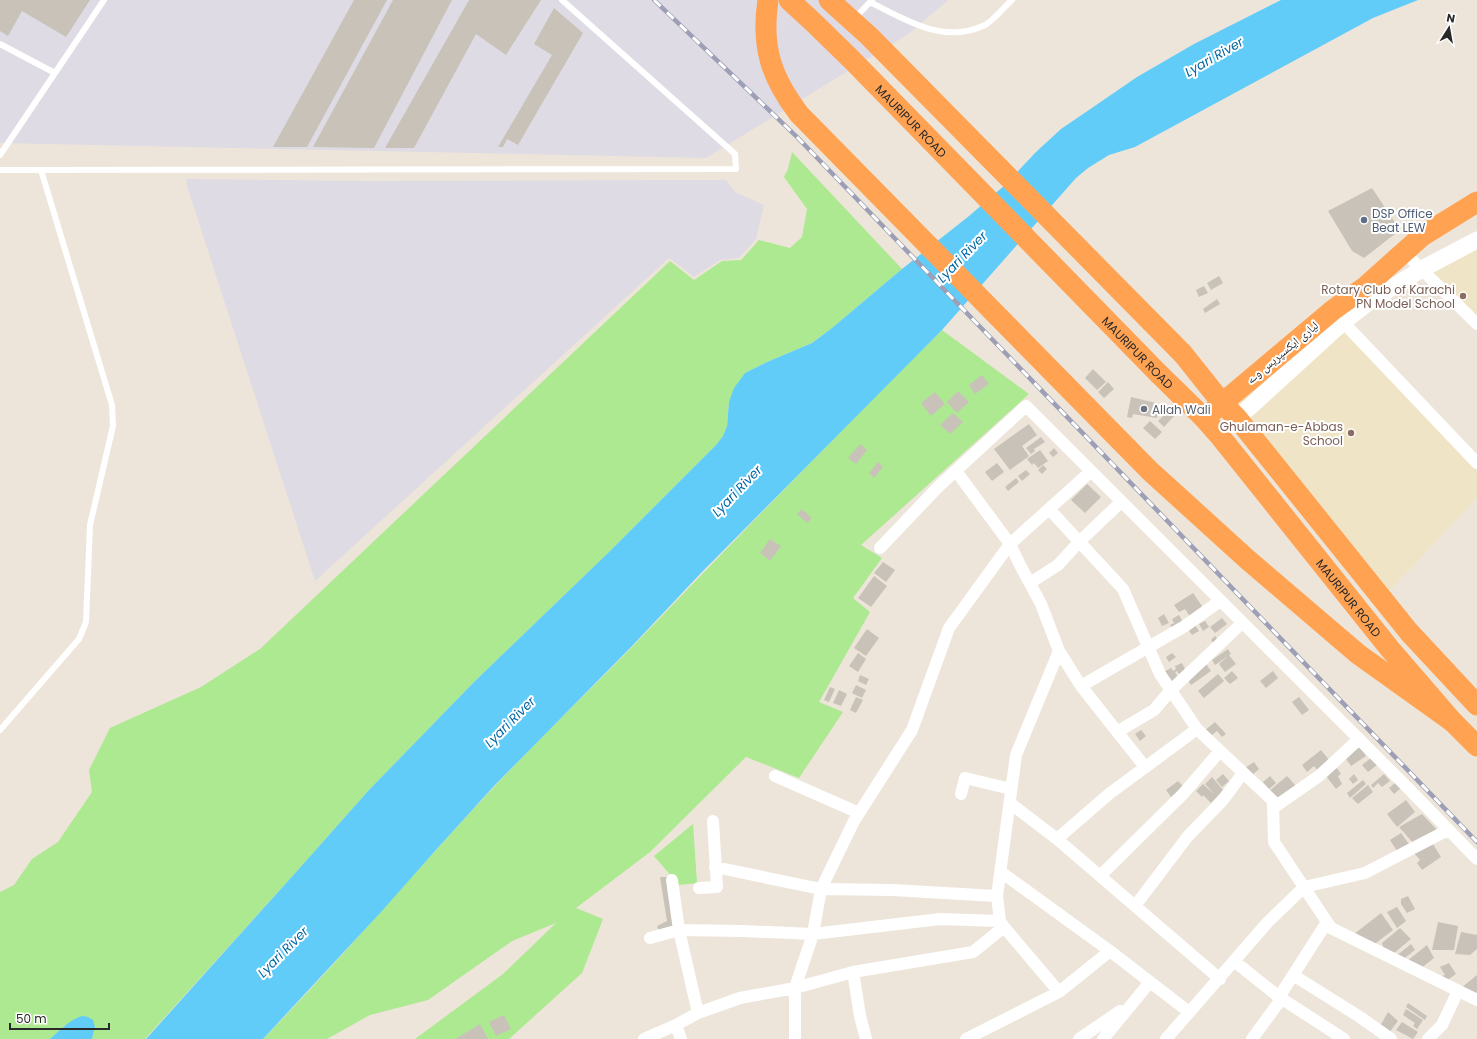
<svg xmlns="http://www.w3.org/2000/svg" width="1477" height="1039" font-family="Poppins,'Noto Naskh Arabic',sans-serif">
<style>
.industrial{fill:#dedbe4}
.education{fill:#f0e4c7}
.green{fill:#ace990}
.water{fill:#62ccf9}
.building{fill:#c8c2b9}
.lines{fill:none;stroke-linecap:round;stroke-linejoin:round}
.lane{stroke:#fff;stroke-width:6}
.street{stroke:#fff;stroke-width:12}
.secondary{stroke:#fff;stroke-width:17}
.highway{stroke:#ffa252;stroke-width:21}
.rail-casing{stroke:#9c9fb5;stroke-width:4.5}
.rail{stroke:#fff;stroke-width:3;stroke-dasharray:9;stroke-linecap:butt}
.service-dot{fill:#5c6f8a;stroke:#fff;stroke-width:1.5}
.education-dot{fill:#8d6e63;stroke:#fff;stroke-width:1.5}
.worship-dot{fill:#6b7280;stroke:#fff;stroke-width:1.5}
.labels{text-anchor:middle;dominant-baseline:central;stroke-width:4;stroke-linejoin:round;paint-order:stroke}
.street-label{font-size:12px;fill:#292929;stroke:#fff}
.service-label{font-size:12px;fill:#4e5e75;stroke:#fff;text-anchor:start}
.education-label{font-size:12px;fill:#785e54;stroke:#fff;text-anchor:end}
.worship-label{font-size:12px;fill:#5b616d;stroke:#fff;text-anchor:start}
.water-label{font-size:13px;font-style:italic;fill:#0168a5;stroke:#fff}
</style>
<rect width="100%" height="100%" fill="#ede5d9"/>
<path class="industrial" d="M0,0H948L910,33L706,158L0,143Z
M186,179L369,181L726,180L735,192L764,205L756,239L739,258L720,260L694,277L669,258L315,581L187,186Z"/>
<path class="education" d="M1477,240V324L1422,269Z
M1342,321L1477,463V498L1382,599L1232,403Z"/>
<path class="green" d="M792,152L902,269L832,328L812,343L767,362L745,373L729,402L727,426L723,436L716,445L609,552L474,682L368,791L297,871L145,1039H92L95,1027L65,1025L50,1039H0V892L14,885L32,859L58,842L92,792L89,770L110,728L201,687L260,649L670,261L694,280L722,261L741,260L759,240L790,248L802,237L807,209L784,177L788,169Z
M942,330L1029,394L861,545L882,558L853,598L870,612L819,702L843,712L799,778L746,757L650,852L576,908L603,919L582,973L509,1039H415L503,974L556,923L512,941L428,1000L370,1015L327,1039H263C342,958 415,871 493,788C539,739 588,692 635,644C736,539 838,433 942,330Z
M693,824L697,883L679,885L654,856Z"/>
<path class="water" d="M1281,0H1418L1373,18L1146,141L1135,147L1109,155L1088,168L1076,178L942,330L701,573L634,644L494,786L435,851L381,912L263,1039H146L297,871L368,791L474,682L609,552L716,445L723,436L727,426L729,402L734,388L745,373L767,362L812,343L832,328L902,269L969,216L1005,185L1036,152L1061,129L1086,112L1137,77L1194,44Z
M82,1016L88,1017L93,1020L95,1027L92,1039H50C60,1030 69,1020 82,1016Z"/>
<path class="building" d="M0,0H90L66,37L22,11L8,36L0,31Z
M354,0H387L307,147H273Z
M393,0H452L374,148L313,147Z
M469,0H541L506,55L476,34L414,148H385Z
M554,8L583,33L518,145L507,139L503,147H498L552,55L534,44Z
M1372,188L1400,230L1364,258L1352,251L1328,211Z
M1219,276L1223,283L1211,290L1207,283Z
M1204,286L1208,293L1199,297L1196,290Z
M1217,299L1220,304L1205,313L1203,309Z
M1093,369L1106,382L1097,390L1085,378Z
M982,375L989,384L975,394L969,385Z
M1108,382L1114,389L1104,398L1098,392Z
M958,391L969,402L957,413L947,402Z
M935,392L945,404L931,416L921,403Z
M1131,397L1160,404L1157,418L1133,414L1132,418L1127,417Z
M1170,409L1176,414L1164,427L1158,421Z
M953,413L963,422L950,434L940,425Z
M1150,421L1162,432L1155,439L1143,428Z
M1029,424L1037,435L1022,446L1029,456L1010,470L994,449Z
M1041,437L1045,442L1034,449L1035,451L1031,454L1026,448Z
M860,444L867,450L856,464L848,458Z
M1054,448L1058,453L1053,457L1049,453Z
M1040,450L1048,461L1038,468L1034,463L1032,465L1027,459Z
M878,462L883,467L874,478L869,473Z
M997,463L1004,472L992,481L985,472Z
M1043,465L1047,469L1042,474L1038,470Z
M1026,470L1030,474L1022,481L1018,476Z
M1016,478L1019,482L1008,491L1005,487Z
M1087,484L1101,497L1085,513L1071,500Z
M802,509L812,518L807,523L797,514Z
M770,539L781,546L770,561L760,553Z
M883,562L895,570L886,582L874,573Z
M874,576L887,586L871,607L858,598Z
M1193,593L1204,609L1191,618L1185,609L1179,612L1174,605Z
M1164,614L1169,623L1162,626L1158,618Z
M1179,615L1184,624L1172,628L1170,625L1174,623L1172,619Z
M1222,618L1227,624L1215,633L1210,627Z
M1205,621L1209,627L1203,631L1199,624Z
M1193,622L1199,631L1192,635L1186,626Z
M867,629L879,638L866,656L854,648Z
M1215,636L1219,641L1215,645L1211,640Z
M1228,649L1231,654L1229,655L1236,664L1225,672L1219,664L1228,656L1215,665L1212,660Z
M858,653L866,659L858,672L849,666Z
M1172,653L1176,657L1169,662L1166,657Z
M1182,663L1186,671L1179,674L1177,671L1175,672L1180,680L1172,685L1164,672L1171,668L1173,671L1176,669L1175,666Z
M1206,664L1211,671L1191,685L1186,677Z
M1232,671L1238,678L1230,684L1224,678Z
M1273,671L1278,678L1266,688L1260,681Z
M1218,674L1224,681L1204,698L1198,691Z
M860,675L869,679L866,685L858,681Z
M856,685L866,690L862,698L852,693Z
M830,687L835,689L829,702L824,700Z
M839,690L847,694L841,706L833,703Z
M856,697L863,700L856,713L850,710Z
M1299,697L1309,710L1302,715L1292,702Z
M1215,722L1226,734L1222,737L1217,731L1209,737L1204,731Z
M1141,730L1146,736L1140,741L1135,734Z
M1359,746L1366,756L1351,766L1344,756Z
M1321,750L1330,761L1318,771L1314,766L1307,772L1302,765Z
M1371,758L1377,765L1368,772L1362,765Z
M1254,762L1259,769L1251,776L1245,768Z
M1337,768L1341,774L1338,776L1342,784L1336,789L1326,776Z
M1223,774L1229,781L1222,787L1216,780Z
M1354,774L1358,780L1353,784L1349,779Z
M1384,774L1390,781L1382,787L1378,783L1373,788L1371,785Z
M1270,776L1276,783L1269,789L1263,782Z
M1287,776L1296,786L1278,802L1269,791Z
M1212,777L1223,790L1211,803L1203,795L1202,797L1196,791L1203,784L1215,795L1205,784Z
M1363,780L1366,784L1350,798L1347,793Z
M1178,781L1184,787L1171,797L1166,790Z
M1396,782L1401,788L1394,794L1389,788Z
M1368,785L1373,792L1358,804L1352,798Z
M1406,800L1415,812L1397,827L1387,814Z
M1422,814L1438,831L1414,844L1399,827Z
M1401,833L1409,844L1397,851L1390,840Z
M1433,844L1441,857L1422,870L1417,863L1420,860L1414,853Z
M660,877H669L676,927L659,931L657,926L667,921Z
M1408,896L1415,909L1407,913L1401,904V899Z
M1397,907L1406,921L1397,928L1387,912Z
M1381,913L1393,930L1372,946L1353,935Z
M1438,922L1458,926L1454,950H1432Z
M1400,928L1411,939L1393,954L1384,950L1382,943Z
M1461,932L1477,935V949L1470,955L1455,954Z
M1411,944L1415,950L1402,960L1396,956Z
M1427,945L1434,958L1420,969L1407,961Z
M1449,963L1456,974L1446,981L1439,977L1445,975L1440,967Z
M1477,975V993L1461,988Z
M1408,1003L1427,1016L1425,1020L1406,1007Z
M1406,1009L1423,1020L1417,1029L1413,1026L1415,1023L1403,1015Z
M1388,1012L1398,1021L1388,1034L1379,1028Z
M504,1015L511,1029L496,1036L489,1022Z
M1402,1022L1418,1032L1413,1039L1396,1030Z
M480,1024L488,1039H455Z"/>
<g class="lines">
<path class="lane" d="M870,2C906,20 944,45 985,25C993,21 1004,7 1012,0
M855,18L872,0
M0,44L55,73
M0,155L104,0
M0,170L736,169L735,154L562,0
M0,730L79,639L86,622L90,525L113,426L112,405L41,170"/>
<path class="street" d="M1404,252L1477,324
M1343,322L1477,463
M1049,509L1123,589L1160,674L1197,729L1273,801L1274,842L1331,928L1477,1000
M880,548L938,487L1026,406L1408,788L1477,859
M1030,583L1058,565L1079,542L1121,502
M1059,651L1081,686L1145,767
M1081,686L1185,626L1220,601
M1117,732L1154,710L1171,690L1242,623
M775,776L859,813
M961,794L965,778L1011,789
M1010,803L1057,839L1220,979
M1273,808L1319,776L1359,739
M1057,839L1109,794L1197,729
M715,867L821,889L892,890L997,896
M1001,872L1110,951L1189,1012
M1100,876L1183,794L1220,751
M672,880L679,930L698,1013
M699,888L717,887L713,821
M1135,906L1188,836L1223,800L1243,773
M1004,927L1059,992
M650,938L679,930L742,931L813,934L940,919L1000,921
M1234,961L1279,997L1344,1039
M853,972L860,1016L866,1039
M1293,975L1360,1017L1391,1039
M1279,997L1327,922
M676,1025L681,1039
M644,1039L676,1025L698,1013L740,998L795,988L853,972L973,952L1004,927L1000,921L997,896L1016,755L1059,651L1041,604L1020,565L1010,544L956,471
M795,1039V988L813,934L821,889L854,821L912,730L949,628L1010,544L1090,472
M966,1039L1059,992L1110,951
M1079,1039L1120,1011
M1103,1039L1150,982
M1166,1039L1267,923L1304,887L1365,873L1448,830
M1252,1039L1282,998
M1428,1039L1442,1025L1458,991"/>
<path class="secondary" d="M1219,435L1343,322L1370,301L1422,269L1477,240"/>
<g class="highway">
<path d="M768,0C761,47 771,77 799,114L1150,471L1248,560L1358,654L1453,722"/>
<path id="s1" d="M789,0L812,21L852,60L1158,373L1204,418L1219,435L1390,649L1453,722L1477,746"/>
<path d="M829,0L869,36L1183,354L1222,403L1237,418L1409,632L1477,705"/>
<path d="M1213,411L1333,310L1365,287L1422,236L1477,202"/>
</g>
<g class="rail-casing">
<path id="rail" d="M654,0L797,137L1477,842"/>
</g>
<use href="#rail" class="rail"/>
</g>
<circle class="service-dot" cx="1364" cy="220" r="4"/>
<g class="education-dot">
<circle cx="1463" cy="296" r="4"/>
<circle cx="1351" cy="433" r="4"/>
</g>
<circle class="worship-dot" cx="1144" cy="409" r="4"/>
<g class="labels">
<g class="street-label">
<text stroke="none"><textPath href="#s1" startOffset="172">MAURIPUR ROAD</textPath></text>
<text stroke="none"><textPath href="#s1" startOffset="496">MAURIPUR ROAD</textPath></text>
<text transform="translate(1282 352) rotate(-40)">لیاری ایکسپریس وے</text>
<text stroke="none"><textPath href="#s1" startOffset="820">MAURIPUR ROAD</textPath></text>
</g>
<g class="service-label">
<text x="1372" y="213">DSP Office<tspan x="1372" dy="14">Beat LEW</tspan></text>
</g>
<g class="education-label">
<text x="1455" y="289">Rotary Club of Karachi<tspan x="1455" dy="14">PN Model School</tspan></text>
<text x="1343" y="426">Ghulaman-e-Abbas<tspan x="1343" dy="14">School</tspan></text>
</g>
<g class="worship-label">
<text x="1152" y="409">Allah Wali</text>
</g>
<g class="water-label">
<text transform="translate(1214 57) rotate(-30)">Lyari River</text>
<text transform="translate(962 257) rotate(-46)">Lyari River</text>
<text transform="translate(737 491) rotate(-46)">Lyari River</text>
<text transform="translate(510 722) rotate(-45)">Lyari River</text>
<text transform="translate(283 952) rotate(-45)">Lyari River</text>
</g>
</g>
<g transform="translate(1449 28) rotate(11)" stroke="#ffffff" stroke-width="3" paint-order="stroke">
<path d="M0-3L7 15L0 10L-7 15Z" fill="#292929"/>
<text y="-6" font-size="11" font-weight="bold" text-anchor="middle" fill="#292929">N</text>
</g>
<path d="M10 1023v6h99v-6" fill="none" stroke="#292929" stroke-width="2"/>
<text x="16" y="1023" font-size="12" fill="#292929" stroke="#ffffff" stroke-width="3" paint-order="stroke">50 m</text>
</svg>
